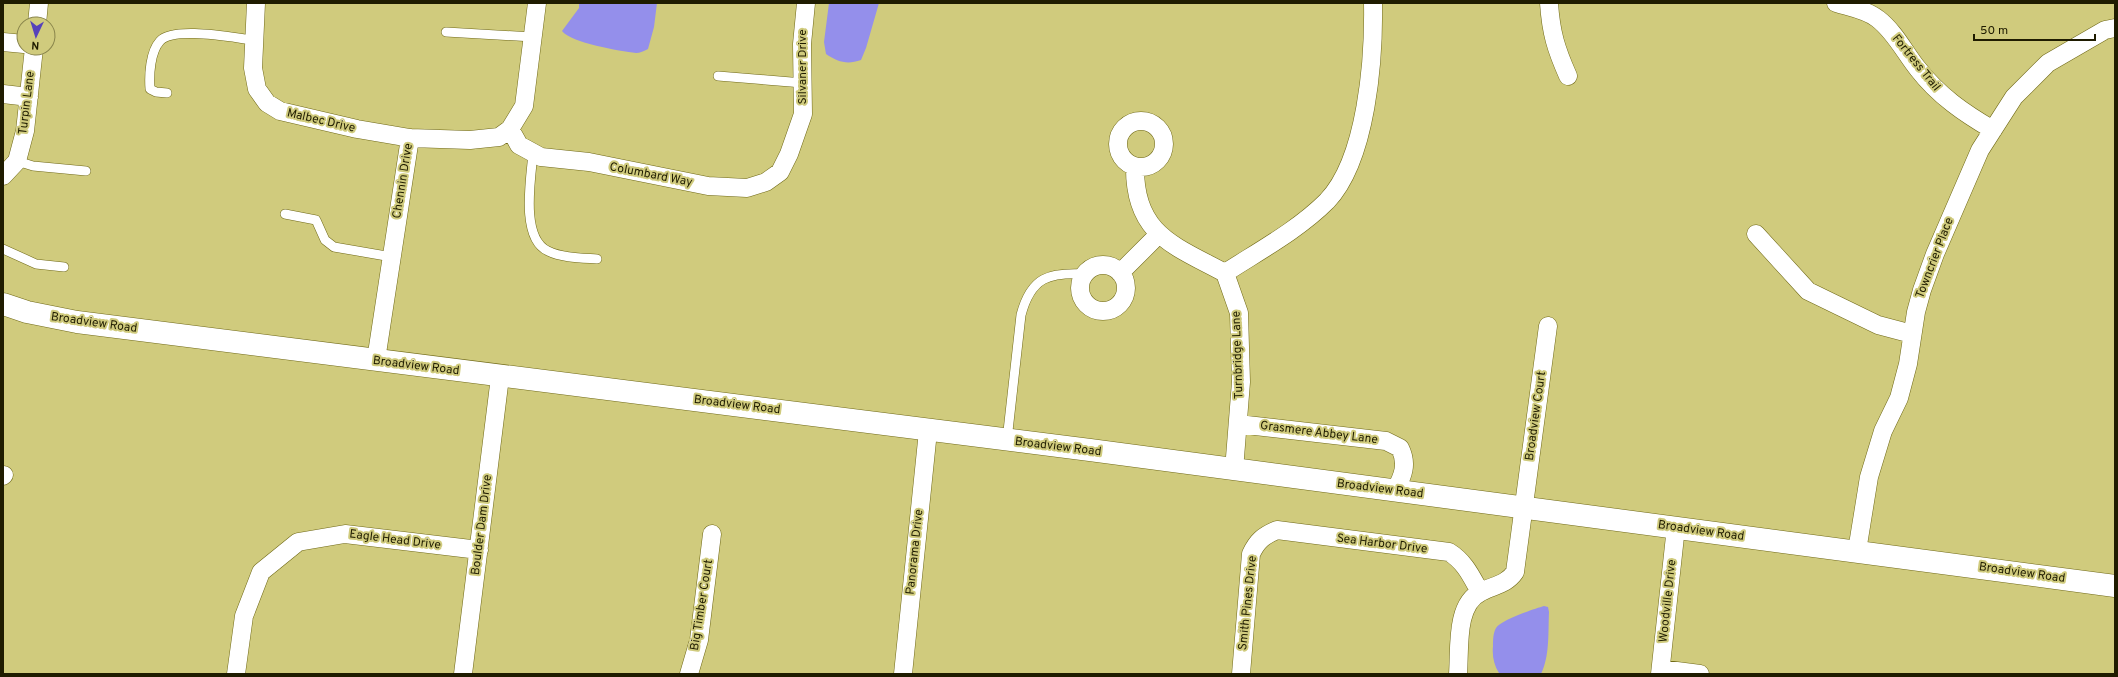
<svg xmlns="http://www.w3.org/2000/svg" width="2118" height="677" font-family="Overpass,sans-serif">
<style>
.water{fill:#948feb}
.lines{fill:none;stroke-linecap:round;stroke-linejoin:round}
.lane-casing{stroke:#706917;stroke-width:10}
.street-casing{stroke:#706917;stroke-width:19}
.secondary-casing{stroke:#706917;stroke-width:23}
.lane{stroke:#fff;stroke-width:9}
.street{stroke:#fff;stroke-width:18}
.secondary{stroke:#fff;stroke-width:22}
.labels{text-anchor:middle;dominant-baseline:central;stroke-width:4;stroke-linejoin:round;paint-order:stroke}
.street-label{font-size:12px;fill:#1f1c00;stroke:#d0cb7d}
</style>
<rect width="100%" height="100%" fill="#d0cb7d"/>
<path class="water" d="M579,3H657L654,27L648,49C644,51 640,53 636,53C620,51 571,43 562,31L579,8Z
M829,3H879L866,48L861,60C847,65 838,62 826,54L824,42Z
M1544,606L1548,607L1549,612C1548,632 1550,656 1541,674L1499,673C1494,665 1492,656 1493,646C1493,641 1493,633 1496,628C1501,620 1534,609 1544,606Z"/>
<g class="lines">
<g class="lane-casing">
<path id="lane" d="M446,32L533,37
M718,76L803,83
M167,93L156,92L150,89C149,75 150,52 160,41C174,26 234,38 254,40
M533,153C531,178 520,238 548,251C562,258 582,258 597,259
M17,161L33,166L86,171
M285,214L316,220L325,240L334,247L392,257
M3,249L36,264L64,267
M1007,440L1021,315C1031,277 1049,272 1085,274"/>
</g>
<g class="street-casing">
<path id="street" d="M256,3L253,68L257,89L267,103L280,111L357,129L410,138L470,140L499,137L510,129L524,106L537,3
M1549,3C1551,33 1556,49 1568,76
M1836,3C1849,7 1867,10 1878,19C1895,32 1905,53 1918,69C1939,96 1964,113 1993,130
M37,24L39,3
M3,42L24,44
M3,94L29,97
M1118 144a23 23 0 1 1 46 0a23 23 0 1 1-46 0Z
M510,129L519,145L541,157L589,162L708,186L747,188L766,182L780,172L789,154L803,114L802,44L806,3
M1135,166C1134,234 1173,245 1225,273L1239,313L1241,382L1234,470
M3,176L17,161L25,131L34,48
M1756,234L1808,291L1878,325L1912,334
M1080 288a23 23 0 1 1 46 0a23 23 0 1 1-46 0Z
M1120,273L1158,235
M1225,273C1259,251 1298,230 1327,201C1367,159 1374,59 1373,3
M376,360L410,138
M1238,424L1386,441L1400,448C1408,464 1403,476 1395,491
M3,476L4,475
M1857,551L1869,477L1883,431L1899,398L1908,364L1916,312L1922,290L1935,254L1980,150L2014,97L2048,63L2105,30L2115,28
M1661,669L1700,674
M236,674L244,616L261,572L298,542L345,534L479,550
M463,674L500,377
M689,674L699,640L712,534
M903,674L928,431
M1241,674L1251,554C1257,541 1263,536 1277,530L1449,552C1465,562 1471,576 1480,592
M1458,674C1460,649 1455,604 1481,592C1494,585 1506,585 1515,572L1548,326
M1660,674L1676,527"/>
</g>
<g class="secondary-casing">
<path id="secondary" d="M3,304L27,312L77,322L1090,450L2115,586"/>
</g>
<use href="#lane" class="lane"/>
<use href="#street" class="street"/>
<use href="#secondary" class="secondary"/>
</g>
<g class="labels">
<g class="street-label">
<text transform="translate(1916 63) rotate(51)">Fortress Trail</text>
<text transform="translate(803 67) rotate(-90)">Silvaner Drive</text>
<text transform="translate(27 103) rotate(-83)">Turpin Lane</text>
<text transform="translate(321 121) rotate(13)">Malbec Drive</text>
<text transform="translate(651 175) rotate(11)">Columbard Way</text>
<text transform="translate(403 181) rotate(-81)">Chennin Drive</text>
<text transform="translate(1935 258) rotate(-69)">Towncrier Place</text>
<text transform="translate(94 323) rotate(8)">Broadview Road</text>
<text transform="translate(1238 355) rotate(-92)">Turnbridge Lane</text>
<text transform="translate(416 366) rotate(7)">Broadview Road</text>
<text transform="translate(737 405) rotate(7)">Broadview Road</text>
<text transform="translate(1536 416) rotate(-82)">Broadview Court</text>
<text transform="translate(1319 433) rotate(7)">Grasmere Abbey Lane</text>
<text transform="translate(1058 447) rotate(7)">Broadview Road</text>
<text transform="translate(1380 489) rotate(7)">Broadview Road</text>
<text transform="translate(482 525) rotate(-83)">Boulder Dam Drive</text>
<text transform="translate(1701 531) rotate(8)">Broadview Road</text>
<text transform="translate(395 540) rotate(7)">Eagle Head Drive</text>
<text transform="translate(1382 544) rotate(7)">Sea Harbor Drive</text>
<text transform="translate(915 552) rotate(-84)">Panorama Drive</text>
<text transform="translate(2022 573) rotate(8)">Broadview Road</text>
<text transform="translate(1668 601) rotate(-84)">Woodville Drive</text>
<text transform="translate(1248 603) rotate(-84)">Smith Pines Drive</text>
<text transform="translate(702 605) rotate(-81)">Big Timber Court</text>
</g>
</g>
<rect width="2118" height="677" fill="none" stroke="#1f1c00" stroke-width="8"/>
<g transform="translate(36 36) rotate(184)"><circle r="19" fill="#d0cb7d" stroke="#89854b"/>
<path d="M0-3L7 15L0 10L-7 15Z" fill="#5642ba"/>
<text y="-6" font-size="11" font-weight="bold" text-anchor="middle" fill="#1f1c00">N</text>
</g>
<path d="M1974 34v6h121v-6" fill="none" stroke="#1f1c00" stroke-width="2"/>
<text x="1980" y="34" font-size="12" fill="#1f1c00" stroke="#d0cb7d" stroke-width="3" paint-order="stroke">50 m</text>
</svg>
